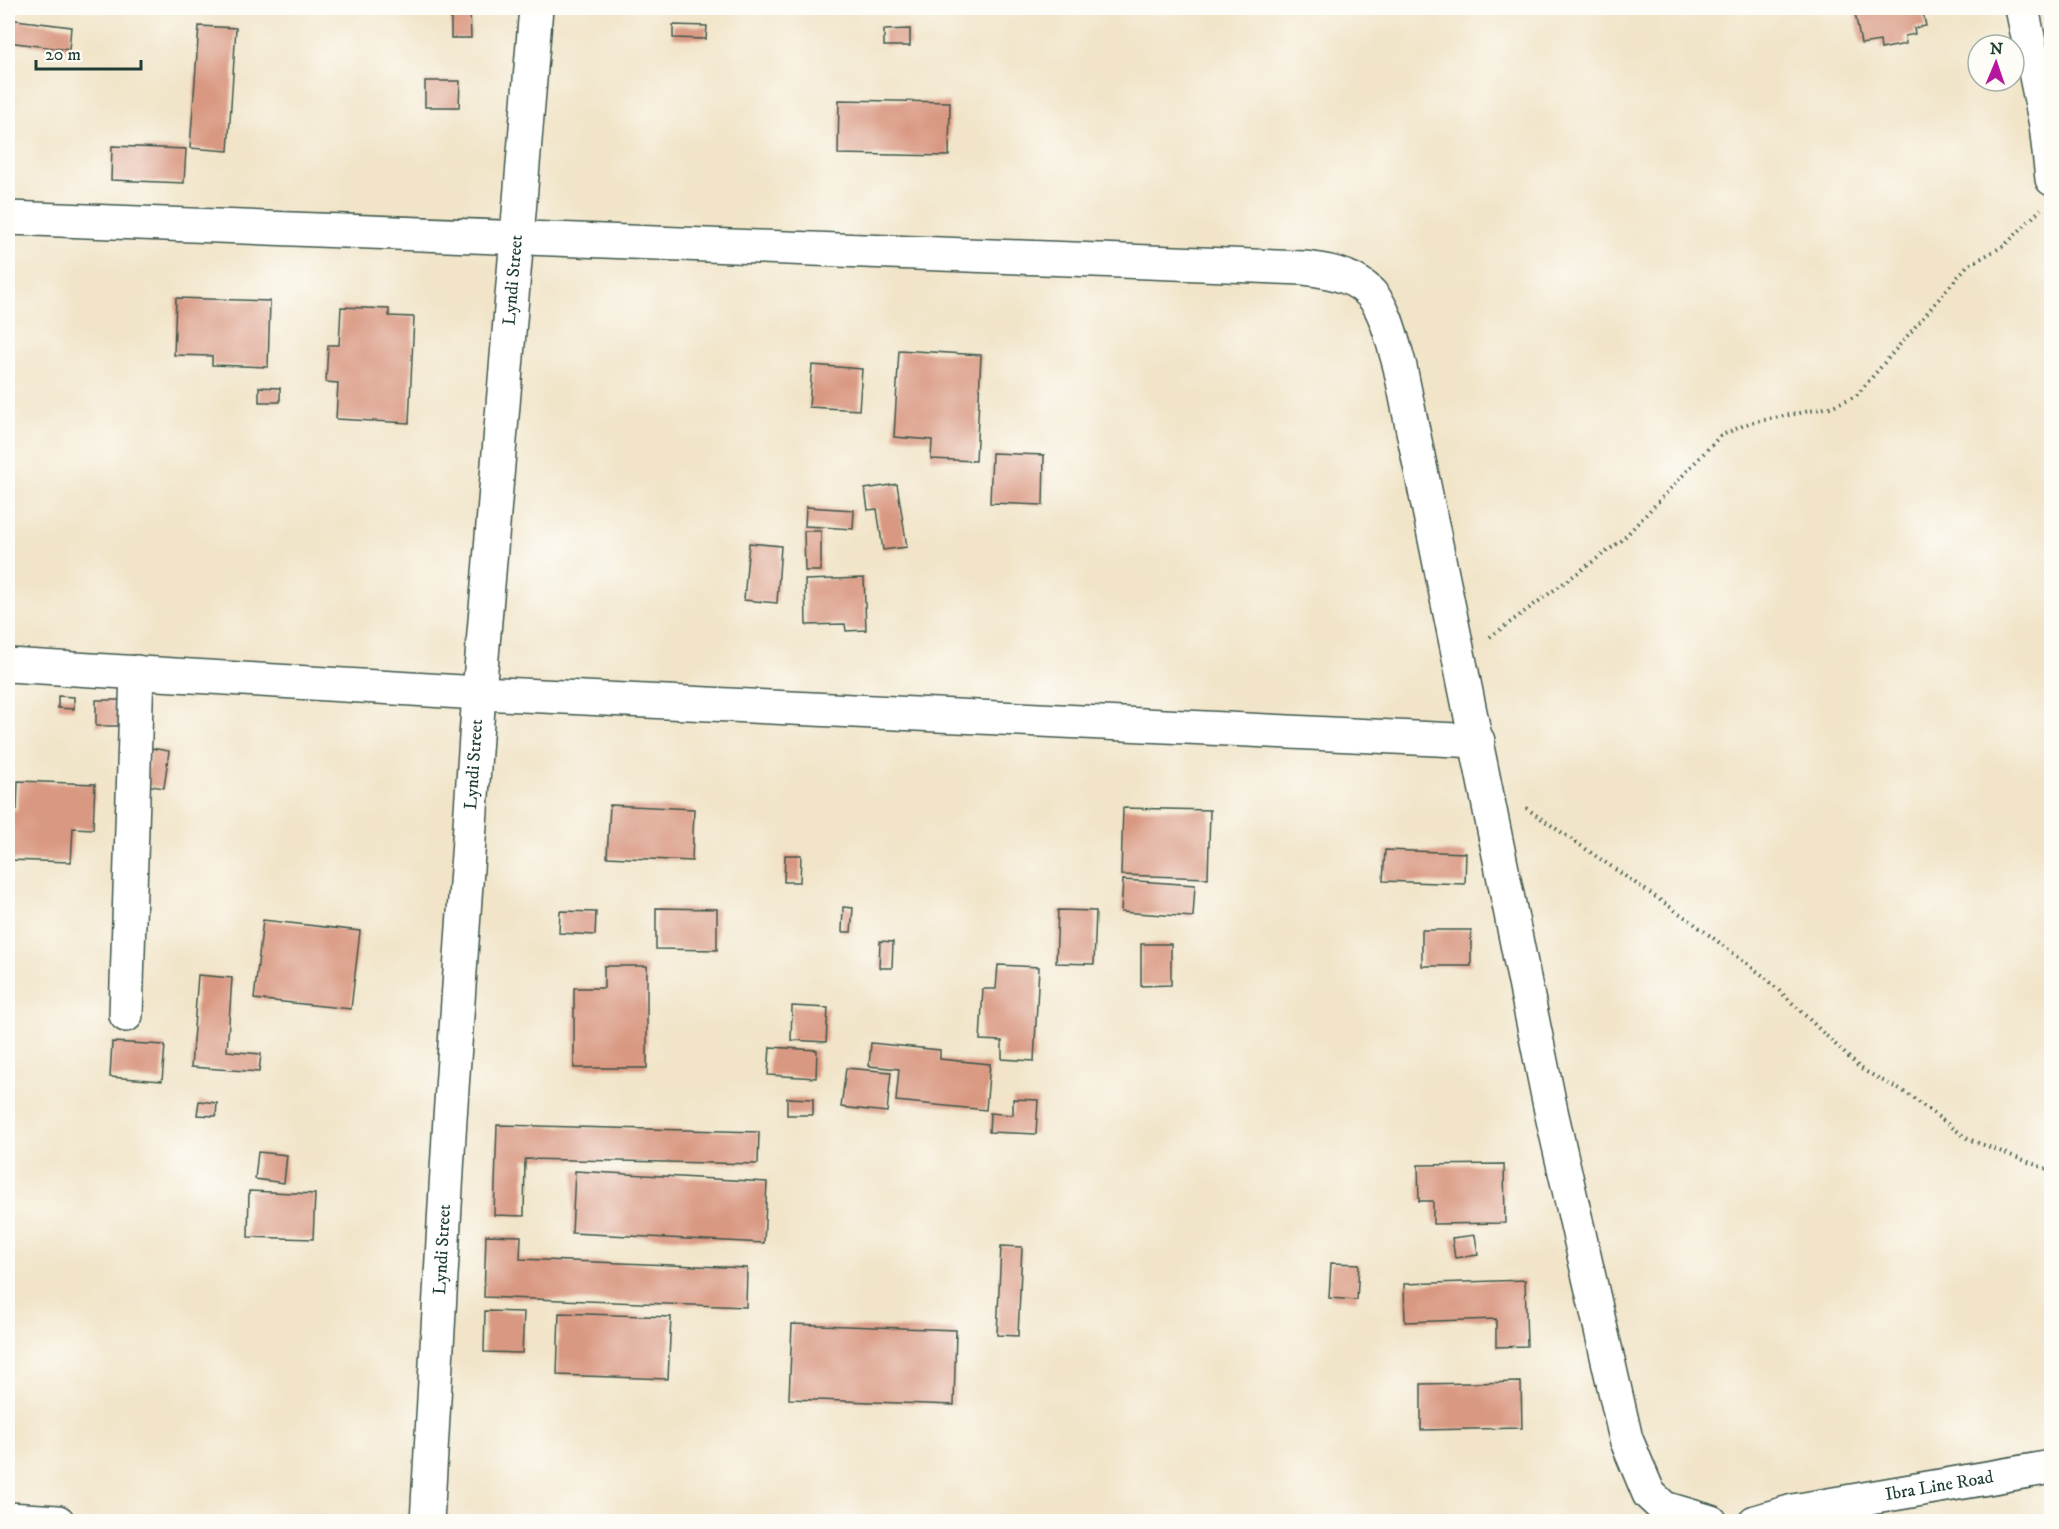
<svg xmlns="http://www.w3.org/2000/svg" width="2059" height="1529" font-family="'IM FELL DW Pica',serif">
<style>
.building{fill:#d99881}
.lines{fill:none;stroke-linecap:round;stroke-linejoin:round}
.minor-casing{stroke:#3e564a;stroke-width:36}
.path{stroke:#3e564a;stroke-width:4;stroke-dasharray:1.5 4.5;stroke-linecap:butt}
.minor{stroke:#fff;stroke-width:33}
.labels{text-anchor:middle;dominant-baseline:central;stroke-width:4.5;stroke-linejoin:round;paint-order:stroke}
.street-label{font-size:18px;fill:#1f3d34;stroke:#fdfcf7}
</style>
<rect width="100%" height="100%" fill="#fdfcf7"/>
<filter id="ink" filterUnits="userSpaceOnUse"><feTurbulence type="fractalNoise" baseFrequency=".0167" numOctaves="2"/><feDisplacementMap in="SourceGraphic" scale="12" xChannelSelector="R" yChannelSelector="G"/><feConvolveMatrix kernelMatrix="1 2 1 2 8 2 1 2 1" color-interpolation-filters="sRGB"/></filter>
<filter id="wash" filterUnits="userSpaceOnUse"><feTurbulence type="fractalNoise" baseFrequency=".008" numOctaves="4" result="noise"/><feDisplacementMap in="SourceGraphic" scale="24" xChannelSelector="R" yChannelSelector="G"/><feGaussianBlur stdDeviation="1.35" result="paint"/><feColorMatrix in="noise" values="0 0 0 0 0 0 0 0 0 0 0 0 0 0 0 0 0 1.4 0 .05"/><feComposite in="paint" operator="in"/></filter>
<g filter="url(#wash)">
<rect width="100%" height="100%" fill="#f1e4c8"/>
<g id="blocks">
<path class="building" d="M451,8H470L471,38H451Z
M1854,8H1922L1926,26L1914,28L1915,34L1905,36L1906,44L1881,49L1880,41L1861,44Z
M8,19L71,27L69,50L8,42Z
M673,25L707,26L706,39L673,38Z
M199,26L236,28L228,151L190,148Z
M910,29V46H884V30Z
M425,81H460L459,107H425Z
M839,100L950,102L949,156L838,154Z
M112,146L186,149L184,183L111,180Z
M176,298L270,301L268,367L212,365V356L174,355Z
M341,307L389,309V316L414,317L409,423L336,419L338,383L326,382L328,345H339Z
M899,350L981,355L976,461L931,459L932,440L894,437Z
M812,365L862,369L859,410L809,407Z
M259,387L280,388V402H259Z
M992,453L1044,455L1043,505L990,503Z
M897,484L907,547L883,550L877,509L868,510L865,489Z
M806,507L854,510L853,529L805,526Z
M804,531H821V571H805Z
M749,543L781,546L777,603L744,600Z
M864,578L866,630L846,631L845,624L806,625L805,580Z
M58,696L74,697V709L58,708Z
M96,700H122V726H96Z
M151,748L169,751L164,788L145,785Z
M18,781L95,784L93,829L73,828L71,862L8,860V809L17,810Z
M610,805L694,809L692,861L607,857Z
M1123,808L1210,810L1208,878L1121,875Z
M1385,850L1466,853L1465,884L1383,881Z
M785,855H801L800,882H784Z
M1123,880L1195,885L1193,917L1121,912Z
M843,907L853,908L851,932H842Z
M656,908L717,909V950L656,949Z
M1058,910L1096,911L1094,964L1056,963Z
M560,911L596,912L595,935L559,933Z
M263,920L360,931L351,1009L254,999Z
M1422,930H1471V966H1422Z
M880,941L893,942L892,968H879Z
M1141,944H1171V985L1141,986Z
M998,965L1039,967L1034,1061L1002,1059V1041L980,1040L983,989H996Z
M604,966H647V1068H574V988H604Z
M198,975L232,978L227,1051L261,1054L259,1072L191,1067Z
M792,1006L828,1008L826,1042L791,1040Z
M112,1042L165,1045L162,1081L110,1077Z
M871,1043L940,1050V1059L990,1064L986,1110L896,1101L899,1069L869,1066Z
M770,1047L817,1050L816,1078L768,1075Z
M846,1068L891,1072L887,1112L841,1107Z
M787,1098L813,1099V1115H787Z
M1013,1099L1038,1100L1036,1134L989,1132L990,1113L1013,1115Z
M199,1101L217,1103L216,1116L197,1115Z
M497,1125L759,1132L758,1164L525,1159L524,1216L494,1215Z
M258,1152L287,1155L284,1183L255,1179Z
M1504,1164L1505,1223L1433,1224V1201H1419L1418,1165Z
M575,1171L767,1182L764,1243L572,1233Z
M249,1191L315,1194L313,1239L248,1237Z
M486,1235L521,1236L520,1259L747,1268L746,1307L484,1297Z
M1475,1235L1478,1255L1455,1258L1452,1238Z
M1001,1246L1022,1247L1018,1336L997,1335Z
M1331,1263L1359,1264L1357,1300L1329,1298Z
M1525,1280L1527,1346L1496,1347V1319L1405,1322L1404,1284Z
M485,1311L524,1312L522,1353L484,1352Z
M559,1313L671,1317L668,1379L557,1375Z
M792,1324L956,1330L954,1405L789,1399Z
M1521,1382L1522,1428L1421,1430V1384Z"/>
</g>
</g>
<g filter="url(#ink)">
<use href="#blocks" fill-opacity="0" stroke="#3e564a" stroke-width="1.5"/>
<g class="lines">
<g class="minor-casing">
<g id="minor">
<path d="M2022,8L2046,125L2052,179"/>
<path d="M8,218L1304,268C1379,276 1382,303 1400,367L1551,1111L1626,1439L1649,1494L1664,1508L1711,1522"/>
<path d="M8,665L479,693L1478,741"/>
<path d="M126,1015L137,672"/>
<path d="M8,1519L58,1522"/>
<path id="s1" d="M427,1522L450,1118L479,693L536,8"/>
<path id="s2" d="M1755,1522L1793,1511L2052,1467"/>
</g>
</g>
<path class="path" d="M1490,637L1621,541L1720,436L1749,423L1830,407L1856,396L1967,266L2005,245L2041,209
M1526,808L1692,922L1766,978L1861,1069L1906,1093L1968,1139L2052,1171"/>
<use href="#minor" class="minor"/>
</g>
</g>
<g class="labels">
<g class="street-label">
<text stroke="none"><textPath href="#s1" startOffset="1245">Lyndi Street</textPath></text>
<text stroke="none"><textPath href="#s1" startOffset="759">Lyndi Street</textPath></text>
<text stroke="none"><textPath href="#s1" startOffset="273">Lyndi Street</textPath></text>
<text stroke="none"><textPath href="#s2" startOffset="188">Ibra Line Road</textPath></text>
</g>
</g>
<rect width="2059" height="1529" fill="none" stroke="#fdfcf7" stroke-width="30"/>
<g transform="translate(1996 63) rotate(2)"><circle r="28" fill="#fdfcf7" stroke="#a4b0a9" stroke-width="1.5"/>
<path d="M0-4.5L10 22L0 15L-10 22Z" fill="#b5179e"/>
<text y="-9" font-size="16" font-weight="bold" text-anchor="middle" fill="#1f3d34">N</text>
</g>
<path d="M36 60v9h105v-9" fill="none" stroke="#1f3d34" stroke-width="3"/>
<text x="45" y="60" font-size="18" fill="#1f3d34" stroke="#fdfcf7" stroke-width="4.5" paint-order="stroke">20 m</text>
</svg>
